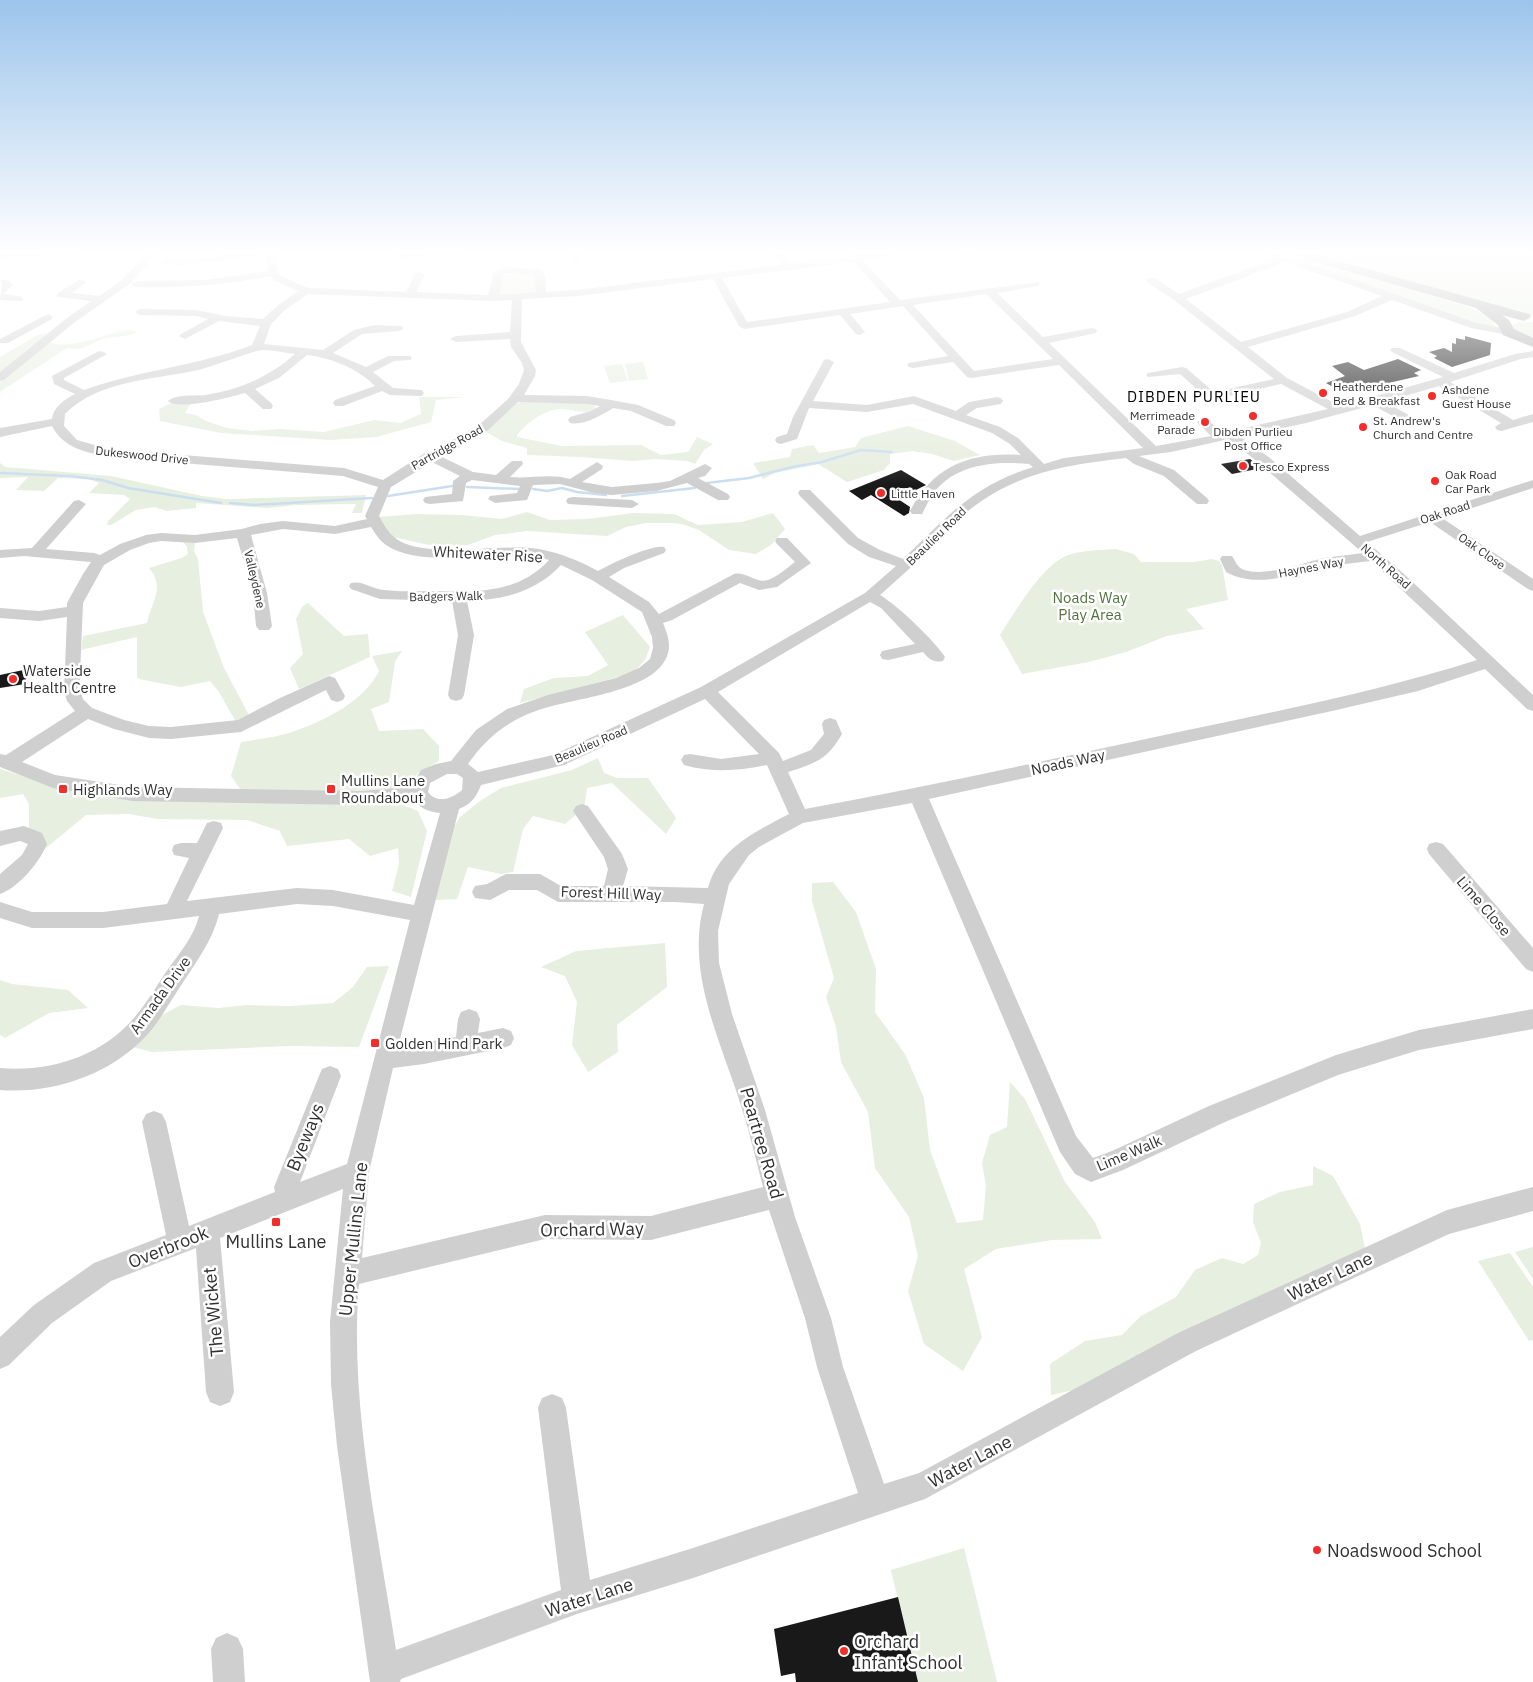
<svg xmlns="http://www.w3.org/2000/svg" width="1533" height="1682" font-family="'IBM Plex Sans',sans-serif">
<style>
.green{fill:#e7efe0}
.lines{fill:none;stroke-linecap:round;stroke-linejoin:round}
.stream{stroke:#cbdef0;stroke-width:2.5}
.building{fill:#191919}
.minor{fill:#cfcfcf;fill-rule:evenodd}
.major{fill:#aaa;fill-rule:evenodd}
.poi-dot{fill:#f32e2a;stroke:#fff;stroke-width:2}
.labels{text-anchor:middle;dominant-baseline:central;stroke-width:5;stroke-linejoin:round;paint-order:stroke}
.far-poi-label{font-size:12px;fill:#323232;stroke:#fff;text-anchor:start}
.far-street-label{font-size:12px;fill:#323232;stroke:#fff}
.far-quarter-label{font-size:15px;letter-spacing:1px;fill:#000;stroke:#fff}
.street-label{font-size:15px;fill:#323232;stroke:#fff}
.park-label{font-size:15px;fill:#50733b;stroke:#fff}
.poi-label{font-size:15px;fill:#323232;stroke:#fff;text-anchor:start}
.near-street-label{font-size:18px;fill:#323232;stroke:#fff}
.near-poi-label{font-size:18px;fill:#323232;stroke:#fff;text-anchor:start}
</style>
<rect width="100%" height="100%" fill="#fff"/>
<path class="green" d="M1271,251H1284L1462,305C1473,309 1490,314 1495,326L1488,327Z
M1295,251H1533V316L1523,315Z
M528,273L536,275V293L499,295L498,279L500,276Z
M1519,322H1533V340L1513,329L1512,325Z
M127,330L138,331L132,335L105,338L80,349L67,348L0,392V382L49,342C71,351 103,334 127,330Z
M53,333L0,374V357L39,334Z
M643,362L648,379L629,381L625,364Z
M622,364L628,381L610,383L604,366Z
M419,397H466L436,400L431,422L376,437L330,440L221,433L160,421L159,409L171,403H191L185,413L196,415L206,421L227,428L252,431L280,429L324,432L374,420L400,423L421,414Z
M521,402H586L595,406V410C583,415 573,409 560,409C542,410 528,423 517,435V437L562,446L641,445L661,455L688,452L697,437L713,444L704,450L695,464L688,461L656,459L633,461L581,457L527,455V448L502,441L486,432L515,404Z
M908,426L955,441L980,455L954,461L932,454L913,451L890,454V463L884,470L847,482L818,464L775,473L763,479L753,463L790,457L792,449L813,445L819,453L855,447L861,438Z
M0,463L6,467L111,476L202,496L227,499L366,495L362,513H352L356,504L296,505L267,508L196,503V508L167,511L154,507L136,510L111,525H107L108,521L130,499L124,495L89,493L99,483L90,479L58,478L44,491L16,490L28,477L0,478Z
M527,512L550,520L587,519L634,513L674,514L698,525L742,522L773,513L785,529L771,545L756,554L729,550L699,530L682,524L671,523H646L626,527L607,536L527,531L495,535L468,545H429L393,537L377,517L417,514L461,515L502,519Z
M183,542H195L194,551L198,559L203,612L224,668L251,719L236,722L219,692L210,681L181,687L139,679L137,677V637L81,650L83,636L147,623C151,602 166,588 149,568L182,558L188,554L187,547Z
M1116,549L1134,554L1141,562H1194L1212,559L1219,561L1222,565L1228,600L1186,609L1204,629L1167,636L1126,652L1089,662L1022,674L1000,635C1014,613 1042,566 1066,556C1081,550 1100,550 1116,549Z
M308,603L344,636L368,634L370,657L299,689L290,668L303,654L296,619L303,606Z
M623,615L650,647L645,660L633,673L520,703L524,689L554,678L588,676L608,665L585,632Z
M402,651L395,662L389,702L371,709L379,731L423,729L439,746V761L418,773L407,788L352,791L241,790L231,776L241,742C259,739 278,737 295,731C326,720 364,701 379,671L372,656Z
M598,758L604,773L617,778H648L676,818L666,834L612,783L587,788L584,808L565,824L533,816L523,829L513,872L501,874L468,867L457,899L432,900L447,839L460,817L480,801L501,788L572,770Z
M0,769L76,792L116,798L296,804L395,802L418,811L427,831L411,897L392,891L399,864L398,848L370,856L349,839L287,846L280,831L247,820L158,819L129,814L86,815L46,848L43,838L29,829V804L23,794L0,798Z
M833,882L856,912L876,969L875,1012L905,1054L924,1098L930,1150L957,1223L983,1220L986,1186L982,1163L990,1135L1007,1127L1010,1082L1025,1099L1065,1182L1095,1222L1102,1239L1052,1240L996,1249L964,1269L982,1337L963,1371L924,1344L908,1291L918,1256L909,1217L875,1168L868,1112L841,1062L836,1027L826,997L834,978L812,901V883Z
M665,943L667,987L617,1025L618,1052L588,1072L572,1045L577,1002L565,976L541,967L576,951Z
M389,966L359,1047L289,1046L152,1052L133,1047L156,1018L181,1005L219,1008L247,1005L291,1006L333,1003L353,987L367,967Z
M0,980L12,984L68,990L88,1008L49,1013L5,1038L0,1035Z
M1313,1166L1333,1176L1360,1224L1368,1263L1088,1387L1051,1395L1050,1364L1085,1341L1122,1335L1141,1316L1176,1297L1195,1270L1222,1258L1243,1264L1258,1255L1261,1243L1253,1222L1254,1204L1280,1192L1313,1185Z
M1533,1247V1279L1515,1252Z
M1510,1253L1533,1287V1340L1529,1341L1478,1261Z
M964,1548L997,1682H917L891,1570Z"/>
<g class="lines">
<path class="stream" d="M0,473L70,476L102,480L128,488L221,503
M707,483L749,478L792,467L822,462L861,450L892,452
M467,487L519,489
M533,489L547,491L562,488L577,492L606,495
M388,496L452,486
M622,496L695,488
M230,503L254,505L372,498"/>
</g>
<path class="building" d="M1465,336L1491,343L1490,355L1452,367L1434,358L1437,356L1429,352L1444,348L1452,352V343L1456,344V338L1465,340Z
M1398,359L1421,370L1414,373L1419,376L1349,392H1342L1326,383L1345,376L1332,366L1348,362L1364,370Z
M1250,459L1262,468L1232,474L1221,464Z
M901,470L926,485L898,499L910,507L909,513L904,516L871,495L862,500L849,491Z
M28,669L25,684L0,688V675Z
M898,1597L918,1682H796L795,1673L781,1676L774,1629Z"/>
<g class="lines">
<path class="minor" d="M31,251H90L85,254L0,258V252Z
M149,251H159L131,283L75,322L4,380L0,381V372L67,318L91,301L58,297L57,295L58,293L81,279L86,282L72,293L99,296L123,279Z
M249,251H275L278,273L281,276L308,288L406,292L416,273L420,272L425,275L416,292L488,295L494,271L508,267L542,270L545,277L546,292L577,290L781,265L771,251H781L790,264L884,251H902L900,253L863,261L900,300L1039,282V286L997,293L1043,337L1092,328L1096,329L1097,331L1096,333L1049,343L1156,446L1211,436L1197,422L1203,418L1207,419L1223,433L1328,409L1281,384L1212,400L1208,399L1180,374L1148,377L1146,375L1148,373L1182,367L1186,368L1214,392L1274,379L1174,300L1147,282V278H1155L1179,294L1277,258L1260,251H1273L1477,323L1512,330L1513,332L1512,334L1508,335L1471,328L1392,300L1355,316L1248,347L1287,378L1340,406L1443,377L1392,352L1390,350L1392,348H1400L1454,373L1515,354L1533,351V357L1521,359L1450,382L1513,420L1533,414V422L1501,431L1497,430L1495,427L1501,423L1439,386L1385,402L1418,420L1420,423L1418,426H1410L1373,405L1306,423L1241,437L1270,458L1360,536L1533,480V488L1442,518L1533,579V591L1528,589L1430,522L1367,542L1404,574L1533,695V711L1527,709L1485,669L1418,691L1332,711L929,799L1076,1136L1093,1158L1112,1151L1209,1106L1336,1055L1419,1030L1533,1009V1029L1419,1050L1338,1075L1225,1122L1123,1170L1091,1182L1075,1174L1060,1152L912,803L803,823L759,847L749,855L729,884L718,931L719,963L732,1014L765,1110L795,1217L831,1318L843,1367L884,1484L919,1473L1178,1333L1447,1210L1533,1187V1211L1449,1234L1196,1351L925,1499L693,1578L577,1614L401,1679L400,1682H370L337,1446L331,1384L330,1322L343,1189L220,1238L234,1392L230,1402L220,1406L210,1402L206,1392L196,1248L111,1281L52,1323L9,1365L0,1369V1337L34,1305L94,1263L166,1235L142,1122L146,1114L154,1111L162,1114L166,1122L189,1226L275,1192L274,1187L319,1076L322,1069L330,1066L338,1069L341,1076L300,1182L347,1164L410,920L333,906L297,904L219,914C213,940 196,962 182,984C171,1000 161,1019 148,1034C111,1075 53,1094 0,1090V1068C50,1072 100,1057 134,1018C146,1004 156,987 166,972C178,955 194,937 199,916L103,928H32L0,918V902L32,912H103L167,904L189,858L174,855L172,850L174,845L181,843H197L207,823L214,821L221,823L223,828L187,901L297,888L333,890L414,905L440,813C429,812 421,809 414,800L359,805L133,801L53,788L0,767V754L6,755L75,711L67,701L64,691L67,617L39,621L0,618V608L39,611L67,607V603L83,574L91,562L24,556L0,558V550L32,548L74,501L79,500L86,504L46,549L94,553L100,555L120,544L146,535L161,533L195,535L242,529L260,524L283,521L335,526L367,519L365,516L378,487L343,476L109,457C86,452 64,449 52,426L0,437V428L52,419C53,407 65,399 75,394L54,384L52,376L97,352L101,351L107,354L64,378V380L84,390C139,370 198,366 252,345L260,326L219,321L185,339L179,336L181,334L208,319L196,316L140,315L135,312L140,309L196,310L226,316L263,319L277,306L298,291L273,280L271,276C226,285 182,288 136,287L131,284L136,281L205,280L268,271L266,254C248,256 171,271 161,262L166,259L195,258ZM854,262L890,302L747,322L722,278ZM1286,262L1382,296L1347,312L1241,342L1186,299ZM509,273L534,275L536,292L499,295L503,275ZM713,279L739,326L744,329L840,315L856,334L860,335L865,332L850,314L903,306L948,356L909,363L907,365L909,367L913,368L953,362L967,377L971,378L1059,365L1143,448L1064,458L1044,464L1018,438L1000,427L966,415L977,408L1001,404L1003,401L1001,398L997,397L969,402L956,411L914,396L867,405L813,401L834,362L828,359L824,360L793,417L787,434L777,437L775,440L777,443L781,444L797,439L809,408L867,412L913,404L992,433L1010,444L1021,455C971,452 934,465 910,511L912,514H922C925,508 928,502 931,497C952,464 994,461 1029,464L1033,467C972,486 947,517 903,559L880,550L858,538L810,490H800L798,493L800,496L848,544L869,557L896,566L865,593L701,687L553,755L478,772L468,764C485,739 507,721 536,711C569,698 658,693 668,653C671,643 667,633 663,623L672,620L740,583L759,590L777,587L811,563L787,538H777L775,541L777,544L795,562C787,568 777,577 768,580C756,584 746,571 734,574L659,614L649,602L609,577L624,568L664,553L666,550L664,547C652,544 610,564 598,571C578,560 554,550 530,548C496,545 426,558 398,540C389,534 384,525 379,516L391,487L432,462L460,476L453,481L452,494L425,497L423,500L425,503L430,504L463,501L466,483L472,480L520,486L517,493L490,496L488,499L495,503L527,500L533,485L560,484L594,493L612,495L656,491L687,483L718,500H728L730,497L728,494L698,478L705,476L712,468L705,464L670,481L656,483L612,487L582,482L602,469L603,466L597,462L570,479C550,473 530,479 510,477L523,464L522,461H512L496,475L473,472L442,457L487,431L518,402L587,404L600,406L591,411L570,417L568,420L570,423C584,426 602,415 613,408L631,411L666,426H674L676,423L674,420L638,405L611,400L587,396L524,395L535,376L536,370L521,342L522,299L577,296ZM308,294L493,301L512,300L510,332L456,336L450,339L456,342L510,339L511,347L522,363L524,370L519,384L508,399L479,425L431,452L425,453L383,480L344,468L109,449L77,440L64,426L65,414C99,379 157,380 202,369C220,364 238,356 257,351C267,348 284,353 295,354C269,377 239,390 205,395C195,396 175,394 168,401C177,411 231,397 245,393L263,409H271L273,406L271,403L255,389L279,378L307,355C332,358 357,368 375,386L335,400L333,403L335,406H343L382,391L390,395L422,396L424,393L422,390L393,388L373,372L394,361L410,360L412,358L410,356H388L366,367L333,353L362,334L398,331L402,330L403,328L402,326L374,325L354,330L323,350L264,344L271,324L285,310ZM986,294L1053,359L974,371L913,305ZM1229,439L1260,464L1363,553C1350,555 1337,556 1324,558C1302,563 1267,577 1244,570C1237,567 1236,562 1232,556H1222L1220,559L1226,572C1257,589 1292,574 1325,567C1340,564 1356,563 1371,561L1477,660C1380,691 1282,710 1183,731C1057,758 931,786 805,809L788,772C816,763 827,760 842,734L836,720L830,718L824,720L822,724L824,734L811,750L783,761L779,753L718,692L870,602L881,608L915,644L882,651L880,655L882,659L888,660L923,652C929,659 933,663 943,661L945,657C936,642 896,604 880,595C898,579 916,563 933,546C945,534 956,521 968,511C1016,472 1067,465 1126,458L1134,464L1164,476L1197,504H1207L1209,501L1207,498L1174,470L1139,456L1171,452ZM371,527C375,533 379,540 386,545C423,571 504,547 549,560C518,594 476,592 434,591C417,591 400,592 384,590C372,589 362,580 351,583L349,586L351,589L380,599L452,601L458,635L448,695L450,699L456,701L462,699L464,695L474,635L467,601C503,600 536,592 561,565L592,580L642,612L652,637L653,648L650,659L639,668L616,678L548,695L507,709L476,730L451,761L436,764L421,770L411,787L359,791L133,787L55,775L22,762L88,719L114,729L149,738L171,739L241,732L326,690L331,700L337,702L343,700L345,696L335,678L329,676L280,698L238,720L171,727L149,726L124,720L92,708L83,699L80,691V674L83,603L104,565L130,550L149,543L161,541L195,543L237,538L253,593L256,626L259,630H269L272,626L267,593L251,535L283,529L335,534ZM705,699L759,754L721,759L690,754L684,755L681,760L684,765C713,773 738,771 767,765L789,814C755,832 719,848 708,888L623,886L628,869L622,854L588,806L582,804L576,806L573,811L604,857L608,869L604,886H561L540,874H506L487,884L475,886L472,892L475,898L490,900L509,890H537L558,902H675L704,904C685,974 722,1043 742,1109C750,1134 756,1161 763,1187L651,1216L545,1215L362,1258L369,1172L393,1068L424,1064L503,1048L511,1045L514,1038L511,1031L503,1028L478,1033L480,1019L477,1012L469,1009L461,1012L458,1019L456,1037L398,1047L459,809C471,804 476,798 481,785L564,765ZM447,774H457L463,778L462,790C452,799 437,804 428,792L430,783ZM769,1210L805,1318L817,1367L858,1493L693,1548L590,1580L566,1408L562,1398L552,1394L542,1398L538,1408L561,1590L396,1650C378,1532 349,1403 359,1284L545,1239L651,1240Z
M403,251H467L462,254L407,257L405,259H399L398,254Z
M569,251H579L578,262H572Z
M959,251H971L973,253L968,256Z
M0,279L10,281L13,285L3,294L22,297L23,299L22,301L0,300L2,285Z
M48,314L53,317L52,319L8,343H0V339Z
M573,497L632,500L639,504L632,508L568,504L566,501L568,498Z
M24,826L42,833L47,844C40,862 18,888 0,894V874L22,855L28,844L20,841L0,846V831Z
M1436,842L1443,844L1533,948V972L1526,969L1429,854L1427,849L1429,844Z
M227,1633L238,1638L243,1649L245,1682H213L211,1649L216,1638Z"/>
<path class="major" d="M1286,251H1303L1529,314L1531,317L1524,321L1502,315L1509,320L1514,329L1533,338V347L1503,335L1498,325L1476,308L1288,254Z"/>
</g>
<linearGradient id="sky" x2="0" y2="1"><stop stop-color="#9cc5eb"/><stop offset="0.52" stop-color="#fff"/><stop offset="1" stop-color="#fff" stop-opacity="0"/></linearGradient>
<rect width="1533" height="486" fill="url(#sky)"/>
<g class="poi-dot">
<circle cx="1323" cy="393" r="5"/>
<circle cx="1432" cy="396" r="5"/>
<circle cx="1253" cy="416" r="5"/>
<circle cx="1205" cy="422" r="5"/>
<circle cx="1363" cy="427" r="5"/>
<circle cx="1243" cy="466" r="5"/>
<circle cx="1435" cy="481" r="5"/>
<circle cx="881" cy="493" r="5"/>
<circle cx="13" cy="679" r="5"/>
<rect x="58" y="784" width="10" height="10" rx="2.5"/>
<rect x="326" y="784" width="10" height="10" rx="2.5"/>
<rect x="370" y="1038" width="10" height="10" rx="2.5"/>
<rect x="271" y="1217" width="10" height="10" rx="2.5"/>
<circle cx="1317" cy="1550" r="5"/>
<circle cx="844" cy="1651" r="5"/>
</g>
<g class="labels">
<g class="far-poi-label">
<text x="1333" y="386">Heatherdene<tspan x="1333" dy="14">Bed &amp; Breakfast</tspan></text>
<text x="1442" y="389">Ashdene<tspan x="1442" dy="14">Guest House</tspan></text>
<text x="1195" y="415" text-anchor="end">Merrimeade<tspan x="1195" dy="14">Parade</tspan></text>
<text x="1373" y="420">St. Andrew's<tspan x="1373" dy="14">Church and Centre</tspan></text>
<text x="1253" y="431" text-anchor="middle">Dibden Purlieu<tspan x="1253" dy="14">Post Office</tspan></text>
<text x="1253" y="466">Tesco Express</text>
<text x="1445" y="474">Oak Road<tspan x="1445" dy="14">Car Park</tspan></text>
<text x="891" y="493">Little Haven</text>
</g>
<g class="far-street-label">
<text transform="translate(447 447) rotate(-29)">Partridge Road</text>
<text transform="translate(142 455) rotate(6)">Dukeswood Drive</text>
<text transform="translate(1445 512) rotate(-18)">Oak Road</text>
<text transform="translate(936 536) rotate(-44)">Beaulieu Road</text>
<text transform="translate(1482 551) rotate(35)">Oak Close</text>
<text transform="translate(1386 566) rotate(41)">North Road</text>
<text transform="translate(1311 567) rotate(-11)">Haynes Way</text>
<text transform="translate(255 579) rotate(77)">Valleydene</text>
<text transform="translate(446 596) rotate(-1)">Badgers Walk</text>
<text transform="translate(591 744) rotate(-23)">Beaulieu Road</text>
</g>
<g class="far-quarter-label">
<text x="1194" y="396">DIBDEN PURLIEU</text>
</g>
<g class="street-label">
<text transform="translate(488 554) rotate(3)">Whitewater Rise</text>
<text transform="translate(1068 762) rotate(-12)">Noads Way</text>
<text transform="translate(611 893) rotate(2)">Forest Hill Way</text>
<text transform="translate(1484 906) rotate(49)">Lime Close</text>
<text transform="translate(160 995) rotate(-54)">Armada Drive</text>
<text transform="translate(1129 1153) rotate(-23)">Lime Walk</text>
</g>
<g class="park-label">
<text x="1090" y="597">Noads Way<tspan x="1090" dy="17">Play Area</tspan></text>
</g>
<g class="poi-label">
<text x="23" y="670">Waterside<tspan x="23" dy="17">Health Centre</tspan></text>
<text x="341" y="780">Mullins Lane<tspan x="341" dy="17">Roundabout</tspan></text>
<text x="73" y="789">Highlands Way</text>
<text x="385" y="1043">Golden Hind Park</text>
</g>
<g class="near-street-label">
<text transform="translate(305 1137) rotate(-68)">Byeways</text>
<text transform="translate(762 1143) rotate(74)">Peartree Road</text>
<text transform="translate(592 1229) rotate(-1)">Orchard Way</text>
<text transform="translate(353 1239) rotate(-84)">Upper Mullins Lane</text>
<text transform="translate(168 1247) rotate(-22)">Overbrook</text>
<text transform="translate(1330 1276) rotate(-25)">Water Lane</text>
<text transform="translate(213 1312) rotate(-95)">The Wicket</text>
<text transform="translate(970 1461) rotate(-28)">Water Lane</text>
<text transform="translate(589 1597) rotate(-18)">Water Lane</text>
</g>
<g class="near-poi-label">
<text x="276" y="1241" text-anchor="middle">Mullins Lane</text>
<text x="1327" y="1550">Noadswood School</text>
<text x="854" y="1641">Orchard<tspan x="854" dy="21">Infant School</tspan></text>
</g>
</g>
</svg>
